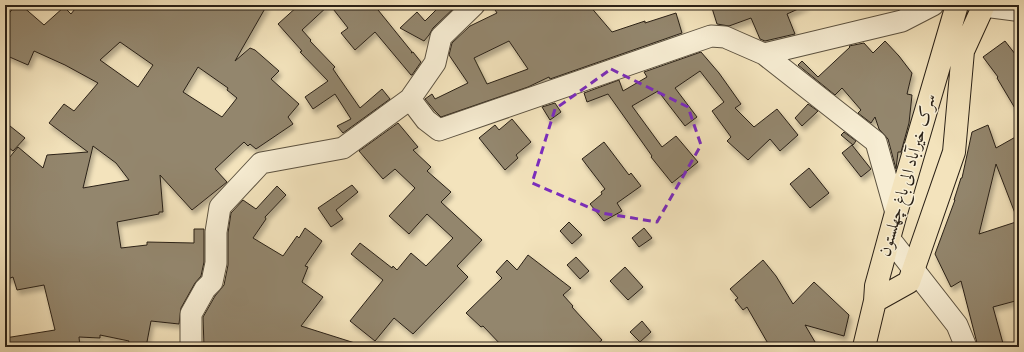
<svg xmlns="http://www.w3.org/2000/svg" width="1024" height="352" font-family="'IM FELL Double Pica',Amiri,serif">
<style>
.building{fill:#93866d;stroke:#2a2117;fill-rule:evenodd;filter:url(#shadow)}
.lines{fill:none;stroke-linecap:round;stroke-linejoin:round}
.minor-casing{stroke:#5c5240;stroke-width:23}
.major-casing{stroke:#2a2117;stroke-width:24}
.minor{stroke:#f7edd3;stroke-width:21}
.major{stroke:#f3e3bc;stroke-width:22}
.marked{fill:none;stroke:#7b2cbf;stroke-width:3;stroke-dasharray:8 5;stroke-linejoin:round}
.labels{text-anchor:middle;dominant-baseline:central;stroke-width:3;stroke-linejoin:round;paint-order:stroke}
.street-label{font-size:17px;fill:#2a2117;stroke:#f7edd3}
</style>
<defs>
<filter id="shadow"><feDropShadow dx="2.5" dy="4.5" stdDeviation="2" flood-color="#0004"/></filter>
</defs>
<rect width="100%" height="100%" fill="#f3e3bc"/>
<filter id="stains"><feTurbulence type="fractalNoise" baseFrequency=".005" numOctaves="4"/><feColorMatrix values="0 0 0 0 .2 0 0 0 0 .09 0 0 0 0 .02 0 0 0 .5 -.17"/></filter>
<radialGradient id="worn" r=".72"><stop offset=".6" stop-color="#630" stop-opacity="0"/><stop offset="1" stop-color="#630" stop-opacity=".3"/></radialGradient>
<path class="building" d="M16,5H21L44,25L64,7L71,14L78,5H267L235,61L250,48L255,50L279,71L271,79L299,104L288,117L293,124L256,149L250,144L248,146L244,142L215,169L227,182L192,210L160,175L163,212H159V214L117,222L121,248L147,245V242L194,243V229H204V262L201,276L195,283L181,308L179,324L151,321L146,347H127L129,341L100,335V338L79,337L80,347H52V344L33,347H5V338L55,330L44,285L17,290L13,277L5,280V163L18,147L43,168L47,155L88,152L49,123L64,104L74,111L98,83L65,65L34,51L28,65L5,55V18ZM120,42L153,65L138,87L100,60ZM198,67L228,88L227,90L237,98L222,117L183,92ZM93,146L116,163L129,180L83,188Z
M299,5H329L302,30L311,40L310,41L335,67L333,69L360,108L382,89L390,99L343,133L337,126L351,119L335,94L313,109L305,97L328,81L300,52L302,51L278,24Z
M330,5H374L412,52L411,53L413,52L421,62L412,75H411L375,32L355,50L341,33L348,28Z
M441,5H457L433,28L429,35L424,41L400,28L417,12L425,21Z
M492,5H589L612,32L645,21V23L676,13L682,33L550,79L549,77L528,87L441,117L435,111L425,99L432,94L435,99L468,83L449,55L452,43L470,26L497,13ZM509,41L528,69L487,84L474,58Z
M711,5H807L787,14L795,34L765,41L760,39L751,18L729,26L717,24Z
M885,41L899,56L912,73L907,94L912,95L909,123L901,152H898L896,169L888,139L879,129L875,117L871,123L858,113L861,110L842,88L835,95L798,65L802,61L818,77L850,47L849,46L864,43L873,53Z
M1005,41L1019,59V115L997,78L998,77L983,57Z
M701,52L719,73L741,104L735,108L754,127L777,109L798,135L780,151L770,139L748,160L727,141L731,137L712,111L724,102L700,71L675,88L697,117L685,126L658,91L632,106L662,147L676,136L698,162L672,183L651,157L652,156L608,94L587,102L584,93L619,80L623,91L647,77L644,72Z
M555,103L561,112L550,120L542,107Z
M808,104L818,111L802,126L795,118Z
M512,119L531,142L516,155L518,158L505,170L479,138L495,125L499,130Z
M5,122L25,138L13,151L5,145Z
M398,123L418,147L413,150L431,167L427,171L451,192L441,202L482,240L457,266L468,277L413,334L394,318L375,341L350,321L383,280L351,254L360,243L392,268L393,266L397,270L411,253L426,266L453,238L427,214L409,234L389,216L415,188L395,169L383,179L359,151Z
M988,125L996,148L1019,135V221H1018L996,164L979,234L1019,221V300L993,307L1004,347H978L961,281L951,287L935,254L955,200H954L961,178H962L972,132Z
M844,132L856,141L853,145L841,135Z
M604,142L629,175L631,173L641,186L617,203L622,211L604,221L590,204L602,194L601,192L605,189L582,159Z
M852,145L871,169L861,177L842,153Z
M809,168L829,193L810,208L790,184Z
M352,185L358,192L336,210L343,219L331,227L318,208Z
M277,186L286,195L265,217L266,219L253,238L283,256L297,236L299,238L305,228L322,241L305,266L308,267L302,282L323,297L301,326L358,344V347H204L203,317L215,296L220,290L224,285L228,265V233L231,213L243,200L256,209Z
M569,222L582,235L572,244L560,231Z
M644,228L652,238L639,247L632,238Z
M528,255L571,288L563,295L573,306L572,307L602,340L594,347H503L483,326L481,327L466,313L502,278L496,272L507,260L517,270Z
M576,257L589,271L580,279L567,265Z
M763,260L776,276L793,304L814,282L849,315L844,336L805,325L818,347H770L747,307L743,310L735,300L738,298L730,289Z
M625,267L643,287L628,300L610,281Z
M642,321L651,332L640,342L630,332Z"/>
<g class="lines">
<g class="minor-casing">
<path id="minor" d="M984,6L1015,10L1019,8
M764,54L902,21L933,5
M410,99L426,120L439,130L711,36L725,37L764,54L876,142L896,213
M889,238L957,325L966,347
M192,347L191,344V314L205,289L212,282L216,263V232L220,207L261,163L343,148L410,99L435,63L441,37L474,5"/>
</g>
<g class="major-casing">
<path id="major" d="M875,301L909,282L954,152L963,51L984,5
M864,347L875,301L876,286L896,213L957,5"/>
</g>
<use href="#minor" class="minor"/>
<use href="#major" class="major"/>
</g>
<path class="marked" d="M611,69L688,107L701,145L657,222L602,213L532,183L555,109Z"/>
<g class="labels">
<g class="street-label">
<text transform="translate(907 175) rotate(-74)">سرک خیرآباد الی باغ چهلستون</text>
</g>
</g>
<rect width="1024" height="352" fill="none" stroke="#f3e3bc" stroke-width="20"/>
<rect x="6" y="6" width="1012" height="340" fill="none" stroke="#2a2117" stroke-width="2"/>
<rect x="10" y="10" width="1004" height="332" fill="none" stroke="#2a2117"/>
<rect width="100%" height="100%" filter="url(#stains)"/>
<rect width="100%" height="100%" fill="url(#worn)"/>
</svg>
